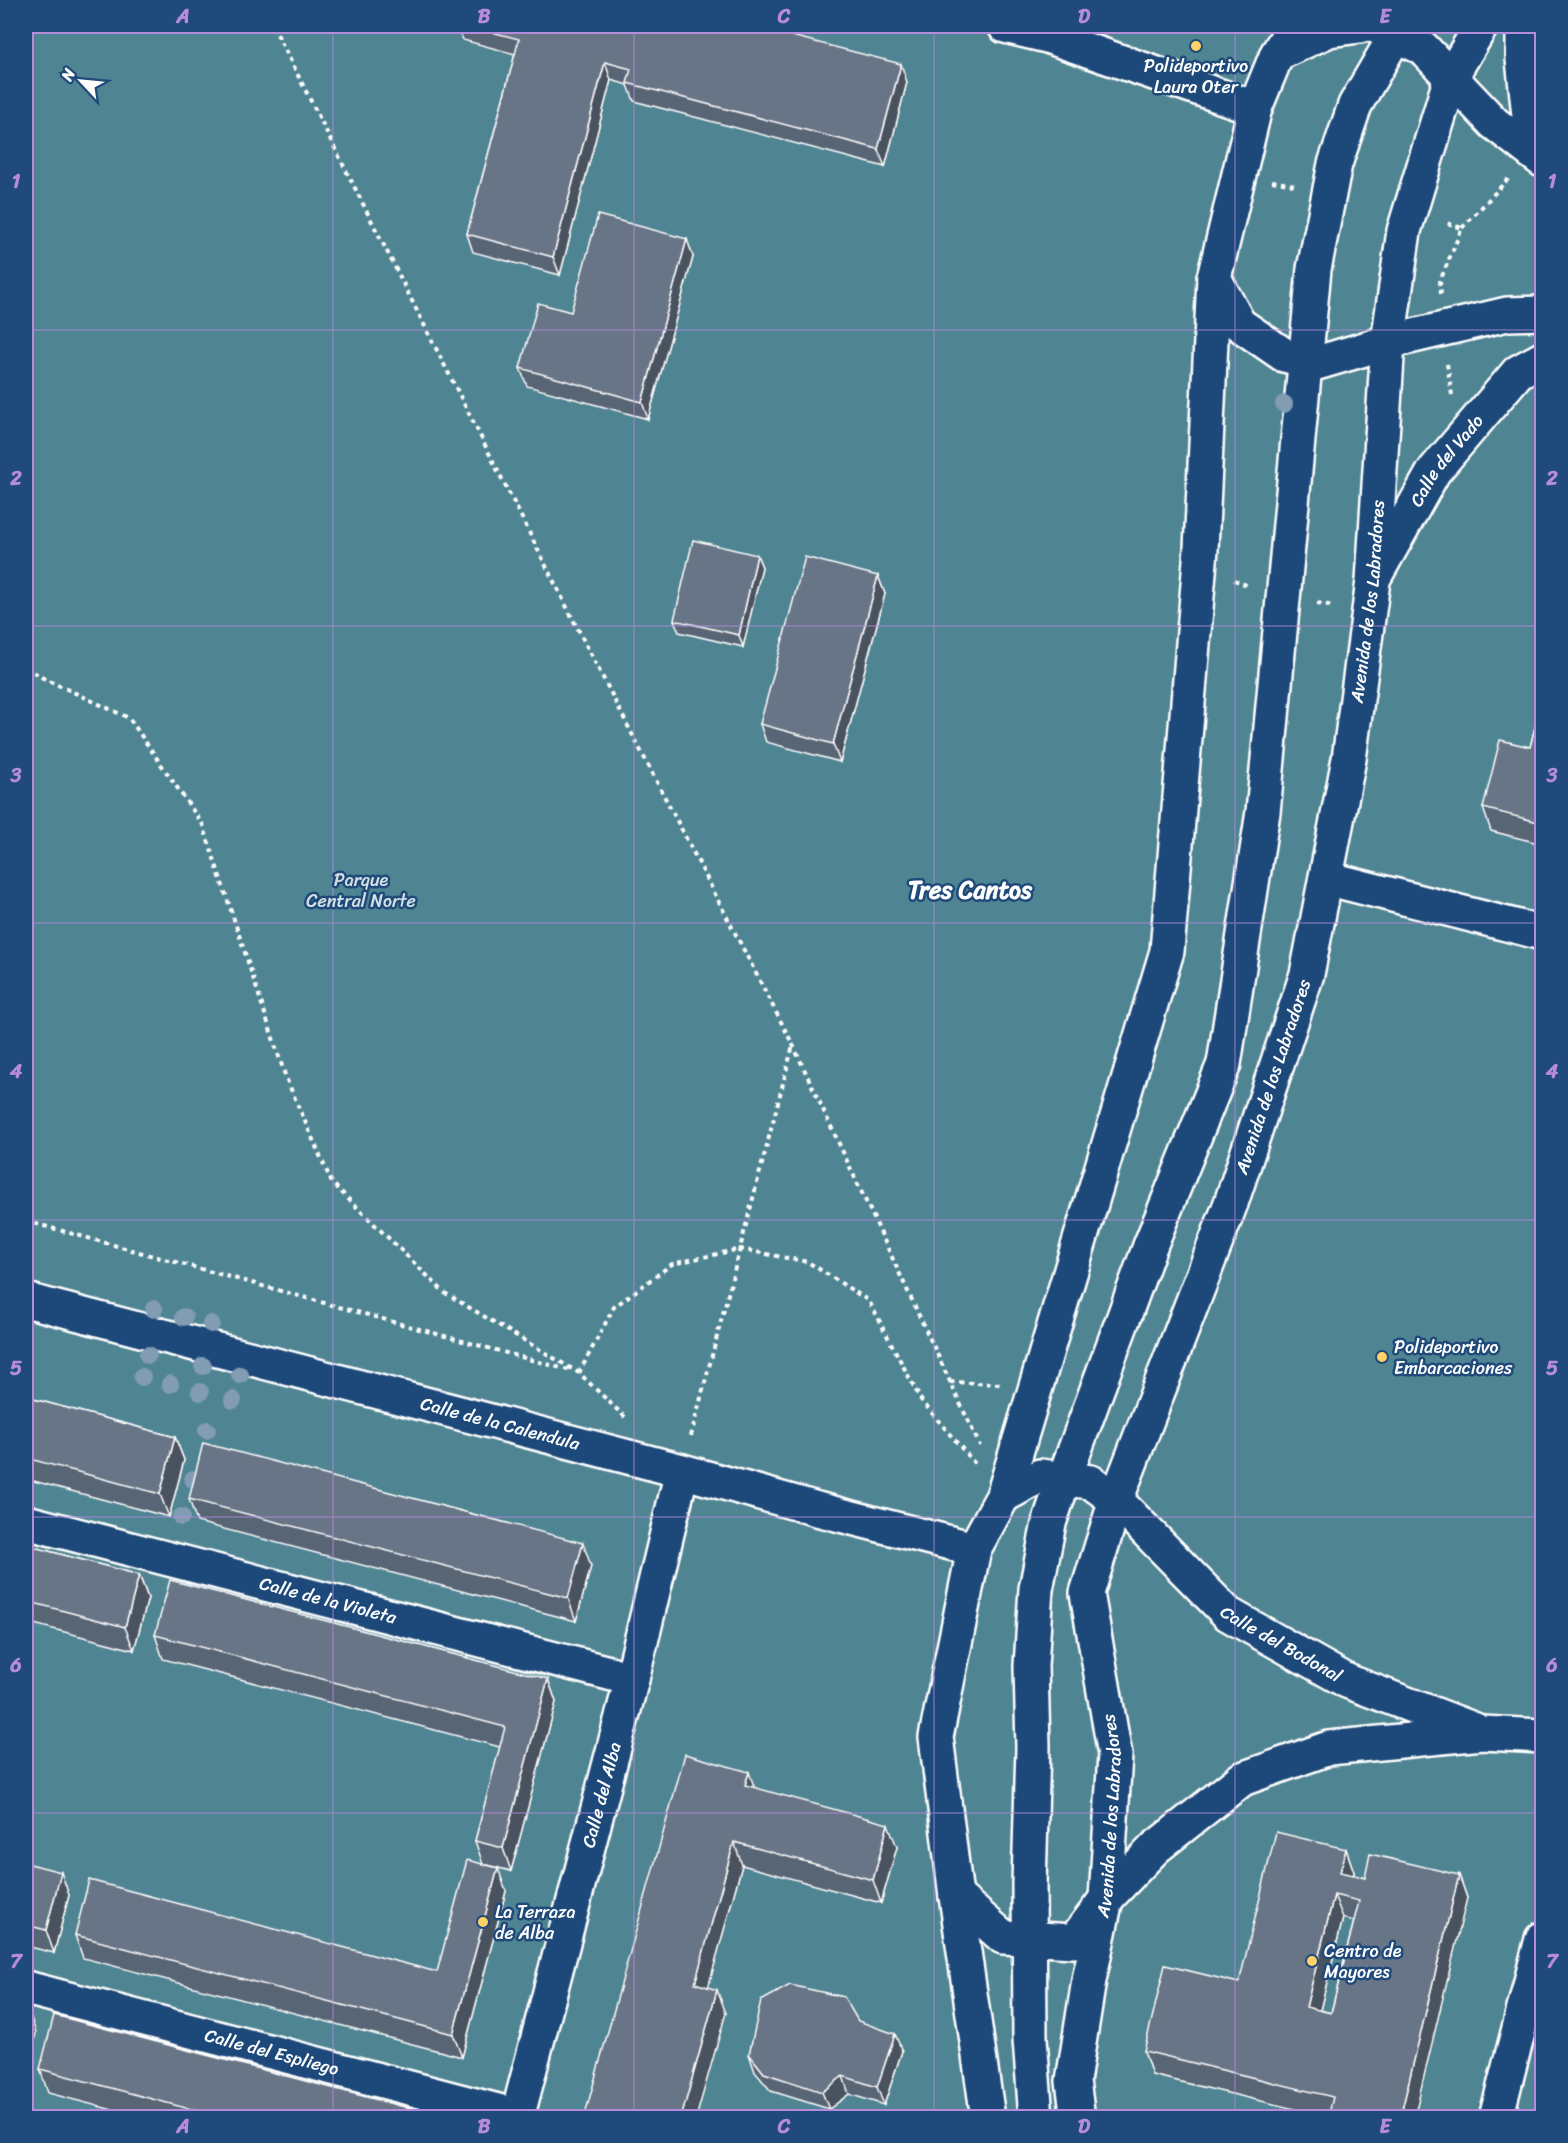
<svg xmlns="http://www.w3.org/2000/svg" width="1568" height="2143" font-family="Sriracha,sans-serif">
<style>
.green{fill:#4f8492;stroke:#a7c2c8;stroke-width:1.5}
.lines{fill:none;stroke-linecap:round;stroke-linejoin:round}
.minor-casing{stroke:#fff;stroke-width:38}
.path{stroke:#fff;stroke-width:4;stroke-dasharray:4.5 4.5;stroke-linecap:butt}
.minor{stroke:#1f4a7a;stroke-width:33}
.tree{fill:#829cb4}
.wall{fill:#596574;stroke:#fff;stroke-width:1.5;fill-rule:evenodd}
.shaded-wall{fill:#49525e;stroke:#fff;stroke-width:1.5}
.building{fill:#687587;stroke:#fff;stroke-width:1.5;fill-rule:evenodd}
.grid{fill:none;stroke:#b68bdc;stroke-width:1.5;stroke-opacity:0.55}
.poi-dot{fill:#ffd166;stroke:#1f4a7a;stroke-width:2}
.labels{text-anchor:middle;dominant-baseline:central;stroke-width:5;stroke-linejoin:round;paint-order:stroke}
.poi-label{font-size:18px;fill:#fff;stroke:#1f4a7a;text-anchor:start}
.street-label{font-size:18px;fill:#fff;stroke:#1f4a7a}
.park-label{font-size:18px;fill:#d3e0e4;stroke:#1f4a7a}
.district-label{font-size:24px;font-weight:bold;fill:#fff;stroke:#1f4a7a}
.neatline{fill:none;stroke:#b68bdc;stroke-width:2}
.grid-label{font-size:20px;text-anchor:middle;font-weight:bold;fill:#b68bdc}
</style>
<rect width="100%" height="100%" fill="#1f4a7a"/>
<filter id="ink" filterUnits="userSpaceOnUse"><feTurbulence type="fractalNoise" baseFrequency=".0167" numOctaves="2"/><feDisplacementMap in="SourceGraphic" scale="12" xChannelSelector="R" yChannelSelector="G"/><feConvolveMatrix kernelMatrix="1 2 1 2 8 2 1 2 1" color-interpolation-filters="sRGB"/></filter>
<g filter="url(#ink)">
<path class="green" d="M26,26H1542V2117L26,2118Z"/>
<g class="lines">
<g class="minor-casing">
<g id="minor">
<path d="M1005,26L1047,36L1255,108"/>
<path d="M1375,26L1423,48L1494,123L1542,160"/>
<path d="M1523,26V59L1533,153"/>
<path d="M1277,54L1329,30L1360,26"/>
<path d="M1214,278L1239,324L1284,355L1317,363L1388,342L1507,314L1542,313"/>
<path id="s1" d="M1376,574L1434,471L1518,372L1542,359"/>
<path d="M1326,878L1542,933"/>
<path id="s2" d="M26,1300L682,1471L817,1509L974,1549"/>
<path id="s3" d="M1003,1496L1040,1476L1091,1482L1116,1500L1228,1614L1347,1681L1475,1730"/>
<path id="s4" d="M26,1522L632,1679"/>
<path d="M956,1896L1003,1937L1074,1941L1106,1899L1155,1848L1242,1779L1329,1748L1482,1733L1542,1736"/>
<path id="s5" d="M26,1988L517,2116"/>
<path id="s6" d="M517,2118L632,1679L682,1471"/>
<path d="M988,2118L956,1896L936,1737L974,1549L1003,1496L1167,951L1201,549L1214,278L1255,108L1277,54L1294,26"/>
<path d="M1036,2118L1030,2039L1029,1884L1033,1748L1031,1666L1036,1589L1049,1523L1064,1479L1150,1246L1224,1064L1263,812L1314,269L1335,164L1355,105L1401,26"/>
<path id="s7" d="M1078,2118L1073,2081L1089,1980L1106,1899L1115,1755L1087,1593L1116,1500L1231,1203L1307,974L1349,759L1373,581L1388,342L1404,231L1451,77L1481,26"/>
<path d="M1496,2118L1542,1939"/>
</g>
</g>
<path class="path" d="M273,26L584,641L793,1045L980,1446
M1272,181L1294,185
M1462,228L1509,178
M1441,294L1440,281L1462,228L1444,222
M1447,364L1452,395
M1234,580L1249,586
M1317,603L1334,606
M26,667L43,678L129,718L203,825L286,1078L332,1183L445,1293L579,1373L627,1419
M26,1221L572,1371
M579,1373L614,1307L672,1264L740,1249L808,1262L869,1301L921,1400L975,1464
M950,1382L1001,1384
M691,1436L793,1045"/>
<use href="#minor" class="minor"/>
</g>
<g class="tree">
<circle cx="1284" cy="404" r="9"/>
<circle cx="154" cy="1309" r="9"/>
<circle cx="184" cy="1317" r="9"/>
<circle cx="211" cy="1324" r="9"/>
<circle cx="148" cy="1355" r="9"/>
<circle cx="203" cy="1366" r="9"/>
<circle cx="240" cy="1375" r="9"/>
<circle cx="142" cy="1377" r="9"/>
<circle cx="170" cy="1384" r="9"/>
<circle cx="200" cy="1392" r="9"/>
<circle cx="233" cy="1400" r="9"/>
<circle cx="207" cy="1430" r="9"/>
<circle cx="193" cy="1479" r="9"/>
<circle cx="181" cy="1517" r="9"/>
</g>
<path class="wall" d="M458,26H632L907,82L885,167L634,101L628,85L611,80L560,275L473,252L467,234L515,54L463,40Z
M693,257L648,419L527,386L520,368L571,312Z
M757,555L762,567L743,647L679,632L674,620Z
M878,576L885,594L840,762L766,742L760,724Z
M1542,700V844L1491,831L1483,808L1530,747Z
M26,1397L175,1437L184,1460L169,1517L26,1479Z
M189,1499L591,1566L576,1621L197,1522Z
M26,1545L139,1575L148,1598L134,1650L26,1622Z
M155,1635L548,1679L556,1702L511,1871L483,1864L475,1841L500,1747L163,1659Z
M755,1788L897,1847L881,1903L742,1865L708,1987L726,2013L584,2118Z
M1346,1849L1354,1872V1875L1365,1878L1459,1875L1467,1898L1328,2117L1152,2075L1144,2051L1239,1983ZM1343,1918L1354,1921L1331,2013L1320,2010Z
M26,1863L69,1895L54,1953L26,1946Z
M506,1891L462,2057L83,1958L75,1935L437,1972Z
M858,2021L902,2051L884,2105L849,2094L829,2109L771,2091L755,2072L749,2054Z
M40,2069L436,2118H143L48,2093Z"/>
<path class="shaded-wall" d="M605,62L611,80L560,275L553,257Z
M901,64L907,82L885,167L878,149Z
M687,239L693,257L648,419L642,402Z
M757,555L762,567L743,647L739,635Z
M878,576L885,594L840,762L833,744Z
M175,1437L184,1460L169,1517L160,1494Z
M583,1543L591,1566L576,1621L568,1598Z
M139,1575L148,1598L134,1650L125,1627Z
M548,1679L556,1702L511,1871L503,1848Z
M749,1772L757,1795L745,1785Z
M888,1824L897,1847L881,1903L873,1880Z
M734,1842L742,1865L703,2006L695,1983Z
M1346,1849L1354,1872L1349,1895L1340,1872Z
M498,1868L506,1891L462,2057L453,2034Z
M61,1872L69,1895L54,1953L46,1930Z
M1459,1875L1467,1898L1414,2118H1400Z
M1334,1895L1343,1918L1315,2030L1306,2007Z
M717,1990L726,2013L696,2118H681Z
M28,2009L36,2033L26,2074V2018Z
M895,2034L902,2051L884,2105L877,2087Z
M843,2076L849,2094L829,2109L822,2092Z"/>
<path class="building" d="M468,26H632L639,28L640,26H753L901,64L878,149L627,83L631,69L605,62L553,257L467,234L519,39Z
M598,215L687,239L642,402L520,368L538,303L571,312Z
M693,540L757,555L739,635L674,620Z
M805,557L878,576L833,744L760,724Z
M1542,700V823L1483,808L1500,740L1530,747Z
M26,1397L175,1437L160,1494L26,1458Z
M203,1443L583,1543L568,1598L189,1499Z
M26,1545L139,1575L125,1627L26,1601Z
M170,1580L548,1679L503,1848L475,1841L505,1727L155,1635Z
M685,1754L749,1772L745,1785L888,1824L873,1880L734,1842L695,1983L717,1990L681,2118H584Z
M1276,1832L1346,1849L1340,1872L1365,1878L1370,1854L1459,1875L1400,2118H1328L1333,2097L1144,2051L1165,1965L1239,1983ZM1334,1895L1359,1901L1331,2013L1306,2007Z
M467,1860L498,1868L453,2034L75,1935L89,1880L437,1972Z
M26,1863L61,1872L46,1930L26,1925Z
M790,1985L844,1997L858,2021L895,2034L877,2087L843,2076L822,2092L764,2073L749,2054L761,2001Z
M54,2015L435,2115L434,2118H223L40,2069Z"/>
</g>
<path class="grid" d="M333,26V2118M634,26V2118M934,26V2118M1235,26V2118M26,330H1542M26,626H1542M26,923H1542M26,1220H1542M26,1517H1542M26,1813H1542"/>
<g class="poi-dot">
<circle cx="1196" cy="46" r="6"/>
<circle cx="1382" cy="1357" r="6"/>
<circle cx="483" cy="1922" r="6"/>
<circle cx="1312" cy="1961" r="6"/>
</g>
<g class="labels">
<g class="poi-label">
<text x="1196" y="66" text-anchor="middle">Polideportivo<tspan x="1196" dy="21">Laura Oter</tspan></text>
<text x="1394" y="1347">Polideportivo<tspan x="1394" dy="21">Embarcaciones</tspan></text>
<text x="495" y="1912">La Terraza<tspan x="495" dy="21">de Alba</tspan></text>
<text x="1324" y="1951">Centro de<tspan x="1324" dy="21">Mayores</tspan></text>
</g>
<g class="street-label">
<text stroke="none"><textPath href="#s1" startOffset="134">Calle del Vado</textPath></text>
<text stroke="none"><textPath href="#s7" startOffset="1566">Avenida de los Labradores</textPath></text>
<text stroke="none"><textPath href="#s7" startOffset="1080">Avenida de los Labradores</textPath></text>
<text stroke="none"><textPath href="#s2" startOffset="490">Calle de la Calendula</textPath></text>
<text stroke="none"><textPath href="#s4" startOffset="312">Calle de la Violeta</textPath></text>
<text stroke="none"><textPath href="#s3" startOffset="345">Calle del Bodonal</textPath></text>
<text stroke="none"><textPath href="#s6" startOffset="334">Calle del Alba</textPath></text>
<text stroke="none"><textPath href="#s7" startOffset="306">Avenida de los Labradores</textPath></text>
<text stroke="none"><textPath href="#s5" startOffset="254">Calle del Espliego</textPath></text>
</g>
<g class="park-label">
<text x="361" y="880">Parque<tspan x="361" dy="21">Central Norte</tspan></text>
</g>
<g class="district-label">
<text x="970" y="890">Tres Cantos</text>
</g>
</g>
<rect width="1568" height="2143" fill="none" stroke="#1f4a7a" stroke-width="66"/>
<g transform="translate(81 81) rotate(296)" stroke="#1f4a7a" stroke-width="4.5" paint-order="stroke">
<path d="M0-4.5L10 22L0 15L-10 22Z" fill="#ffffff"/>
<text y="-9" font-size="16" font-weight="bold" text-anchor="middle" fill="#ffffff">N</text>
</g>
<rect x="33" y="33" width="1502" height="2077" class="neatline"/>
<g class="grid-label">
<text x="183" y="23">A</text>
<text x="484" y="23">B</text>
<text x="784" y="23">C</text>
<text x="1084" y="23">D</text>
<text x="1385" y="23">E</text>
<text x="16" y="188">1</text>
<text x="1552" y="188">1</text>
<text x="16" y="485">2</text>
<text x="1552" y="485">2</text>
<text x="16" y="782">3</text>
<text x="1552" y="782">3</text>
<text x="16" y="1078">4</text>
<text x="1552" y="1078">4</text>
<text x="16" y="1375">5</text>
<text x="1552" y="1375">5</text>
<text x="16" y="1672">6</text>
<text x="1552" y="1672">6</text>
<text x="16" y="1968">7</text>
<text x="1552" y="1968">7</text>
<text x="183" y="2133">A</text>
<text x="484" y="2133">B</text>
<text x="784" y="2133">C</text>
<text x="1084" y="2133">D</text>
<text x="1385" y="2133">E</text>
</g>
</svg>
